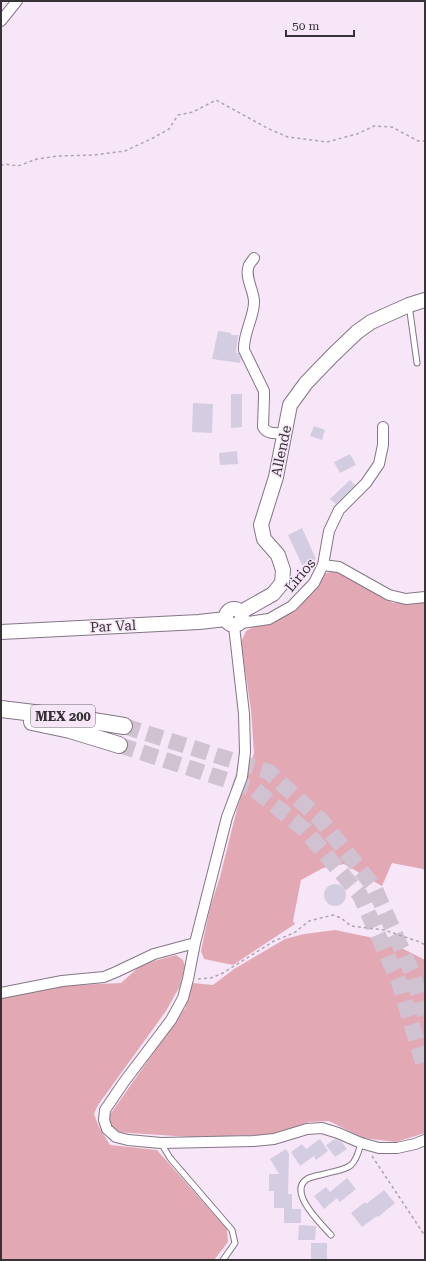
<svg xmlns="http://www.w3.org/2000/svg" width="426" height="1261" font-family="'Roboto Serif',serif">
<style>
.green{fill:#e2a9b5}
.building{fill:#d4cde1}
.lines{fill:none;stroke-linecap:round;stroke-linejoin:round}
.primary-tunnel{stroke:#d0c2d1;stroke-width:16;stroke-dasharray:16 8;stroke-linecap:butt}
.lane-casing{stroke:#847686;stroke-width:7}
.street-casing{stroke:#847686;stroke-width:12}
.secondary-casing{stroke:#847686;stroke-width:16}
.primary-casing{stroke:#847686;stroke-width:18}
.path{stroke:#afa3b0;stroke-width:1.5;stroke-dasharray:3 3;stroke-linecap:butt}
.lane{stroke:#fff;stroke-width:5}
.street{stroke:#fff;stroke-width:10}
.secondary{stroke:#fff;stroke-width:14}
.primary{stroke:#fff;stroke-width:16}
.labels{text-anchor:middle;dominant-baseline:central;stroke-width:3;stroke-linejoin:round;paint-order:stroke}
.shield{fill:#f6e6f7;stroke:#706771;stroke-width:1}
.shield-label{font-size:13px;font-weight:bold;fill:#373138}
.street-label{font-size:14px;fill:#373138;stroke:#f6e6f7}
</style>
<rect width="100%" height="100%" fill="#f6e6f7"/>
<path class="green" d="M337,570L352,578L374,593L393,603L425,602V871L423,869L392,863L382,886L344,864L323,868L301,880L293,921L295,924L233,965L204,959L201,951L210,908L220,877L237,809L254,753L251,710L241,642L246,631L309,594L324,574Z
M335,930L388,941L425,960V1133L396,1142L363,1138L329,1121L309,1122L281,1132L266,1135L191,1137L115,1132L110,1124L109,1116L185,1008L193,983L213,985L234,969L285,939L304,934Z
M176,955L183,960L185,967L180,986L166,1011L98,1105L94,1114L99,1127L110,1145L157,1150L227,1229L228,1242L214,1260H1V997L55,986L121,983L139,967L154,961Z"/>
<path class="building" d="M218,331L231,333V335H238L236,353H238L241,358L240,363L212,359Z
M231,394H242V427L231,428Z
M193,403L213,404L212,433L192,432Z
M314,426L325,430L322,440L310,436Z
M237,451L238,464L220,465L219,453Z
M350,454L356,465L340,473L334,462Z
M350,480L355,485L336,504L330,499Z
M302,528L316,559L302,565L288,535Z
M324 895a11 11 0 1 1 22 0a11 11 0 1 1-22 0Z
M320,1139L328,1151L316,1160L314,1156L300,1166L291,1152L302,1144L306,1149Z
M335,1139L342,1142L347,1149L335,1157L326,1145Z
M286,1149L289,1154L288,1194H292V1209H301V1223H284V1208H274V1191H269V1174H279L270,1159Z
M347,1178L356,1189L340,1202L337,1198L324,1209L314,1196L326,1187L330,1192Z
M384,1190L395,1203L378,1217L377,1216L362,1227L351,1213L365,1202L366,1204Z
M299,1225L316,1226L315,1240H298Z
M311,1243H327V1260H311Z"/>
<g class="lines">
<path class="primary-tunnel" d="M124,726L269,772L320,819L374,887L412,972L425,1015
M119,745L254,789L305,830L360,895L399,982L425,1069"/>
<g class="lane-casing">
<path id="lane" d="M410,312L417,363
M161,1143L170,1158L232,1230L235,1243L223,1260
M331,1235C322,1225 287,1192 307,1179C312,1176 322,1175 328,1173C335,1171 345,1170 351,1165C357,1160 359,1150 361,1143"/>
</g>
<g class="street-casing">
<path id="street" d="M1,21L17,1
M254,258C253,260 250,263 249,265C244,277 254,290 254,302C254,318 243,333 244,350L264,391V397L263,427C268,435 276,433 284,433
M323,565L329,531L339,510L366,483L379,464L383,445V427
M241,623L269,619L292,606L314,583L323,565L339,567L389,595L406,599L425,597
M234,626L244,714L245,752L242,777L227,817L195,943L188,979L183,998L171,1020L124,1082L105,1110L104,1120L107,1129L116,1137L128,1140L161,1143L253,1141L274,1139L307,1129L322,1128L338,1133L361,1143L379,1148H397L415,1144L425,1140
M1,993L62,981L104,977L116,972L154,954L195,943"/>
</g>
<g class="secondary-casing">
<path id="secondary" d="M226 617a8 8 0 1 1 16 0a8 8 0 1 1-16 0Z
M241,612L273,594L282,583L283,570L278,555L264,539L261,525L276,477L290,405L306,383L332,356L357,332L371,322L409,305L425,300
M1,632L199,622L226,619"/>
</g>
<g class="primary-casing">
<path id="primary" d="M1,709L75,718L124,726
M32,722L70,730L119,745"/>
</g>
<path class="path" d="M1,166L4,164L18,166L37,159L58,156L94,155L125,151L153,138L169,129L178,115L193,112L216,100L269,129L288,137L327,142L357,134L374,126L392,127L418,141H425
M198,979L211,978L223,973L274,941L294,933L309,921L333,915L341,918L351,926L384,930L420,942L425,945
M372,1156L425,1236"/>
<use href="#lane" class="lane"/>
<use href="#street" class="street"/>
<use href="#secondary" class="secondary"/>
<use href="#primary" class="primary"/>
</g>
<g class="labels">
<rect class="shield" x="31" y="705" width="64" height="22" rx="3"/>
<g class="shield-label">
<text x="63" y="716">MEX 200</text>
</g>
<g class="street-label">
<text transform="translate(281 451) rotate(-78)">Allende</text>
<text transform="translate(300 575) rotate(-50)">Lirios</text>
<text transform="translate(113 626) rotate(-3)">Par Val</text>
</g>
</g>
<rect width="426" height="1261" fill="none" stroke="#373138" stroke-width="4"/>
<path d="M286 30v6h68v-6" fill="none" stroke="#373138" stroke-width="2"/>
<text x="292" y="30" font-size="12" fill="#373138" stroke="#f6e6f7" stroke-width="3" paint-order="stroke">50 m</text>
</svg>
